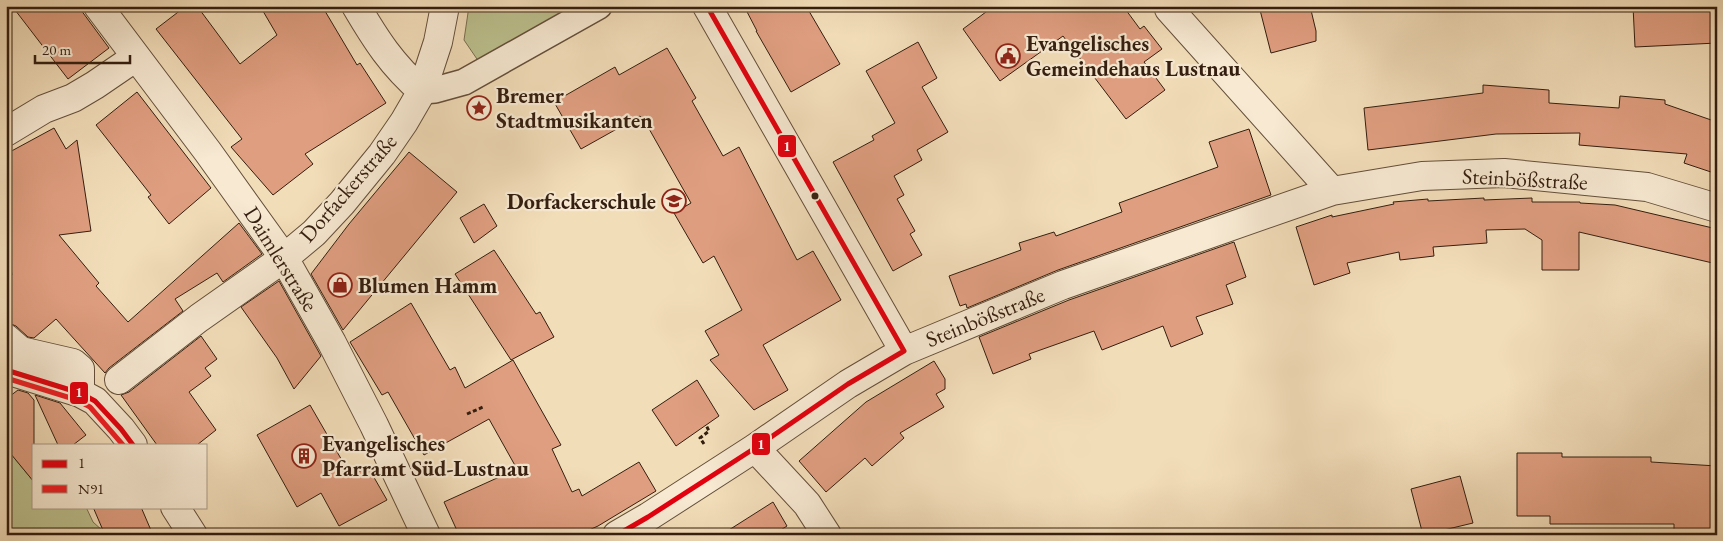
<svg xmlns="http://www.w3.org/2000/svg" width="1723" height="541" font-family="'EB Garamond',serif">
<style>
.green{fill:#bcc08e;stroke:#786f4e}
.building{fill:#df9e80;stroke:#341e0f}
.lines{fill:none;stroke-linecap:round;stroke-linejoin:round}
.pedestrian-casing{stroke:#644e3a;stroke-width:28}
.minor-casing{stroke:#644e3a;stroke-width:30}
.path{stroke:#341e0f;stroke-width:3;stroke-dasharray:4 2.5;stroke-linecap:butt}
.pedestrian{stroke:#f7e9d2;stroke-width:25}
.minor{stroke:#f7e9d2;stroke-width:28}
.bus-1-casing{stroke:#f7e9d2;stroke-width:9}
.bus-2-casing{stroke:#f7e9d2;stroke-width:9}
.bus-1{stroke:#e3000f;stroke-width:5}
.bus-2{stroke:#ee1d23;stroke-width:5}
.bus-dot{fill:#341e0f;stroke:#f7e9d2;stroke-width:2}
.labels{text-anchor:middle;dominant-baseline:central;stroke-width:4.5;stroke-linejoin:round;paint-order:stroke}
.poi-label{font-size:22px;font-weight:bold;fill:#341e0f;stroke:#f7e9d2;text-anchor:start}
.street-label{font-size:22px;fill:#341e0f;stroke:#f7e9d2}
.line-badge{stroke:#f7e9d2;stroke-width:2}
.badge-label{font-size:14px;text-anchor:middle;font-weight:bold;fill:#fff}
</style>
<rect width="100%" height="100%" fill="#f2ddb9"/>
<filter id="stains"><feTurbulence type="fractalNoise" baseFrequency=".004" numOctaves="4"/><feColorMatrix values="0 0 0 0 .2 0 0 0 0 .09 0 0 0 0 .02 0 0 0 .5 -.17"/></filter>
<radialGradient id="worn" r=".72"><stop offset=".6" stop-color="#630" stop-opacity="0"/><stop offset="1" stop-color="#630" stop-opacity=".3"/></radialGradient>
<path class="green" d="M469,6H576L479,62L464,40Z
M6,448L34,482V507H86L93,522L103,531L105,535H6Z"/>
<path class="building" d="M12,6H78L109,48L68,79Z
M186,6H197L240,64L277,35L260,6H322L357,65L360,63L386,103L305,154L313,164L273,195L231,147L242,139L156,29Z
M744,6H806L840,64L791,92L756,31H757Z
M994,6H1123L1140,29L1144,26L1162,49L1144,62L1165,90L1126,119L1063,36L1000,81L963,29Z
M1259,6H1310L1316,31V41L1271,53Z
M1633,6H1717V43L1635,47Z
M918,42L937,78L922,87L948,132L917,150L922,160L894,176L904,195L897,199L915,231L910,234L922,255L893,271L833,162L874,140L872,136L895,123L866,71Z
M667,48L696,98L692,101L723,156L739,147L797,260L813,251L841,300L763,345L788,390L754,410L710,360L719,355L705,331L742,310L714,256L703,263L674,213L691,203L648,127L640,116L581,149L554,102L615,67L619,75Z
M1483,85L1549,90V103L1619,108L1620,96L1665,100V104L1717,122V174L1684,163L1687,154L1579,145L1580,133L1496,134L1368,150L1364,108L1483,93Z
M137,92L211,188L169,224L148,197L151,195L96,125Z
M54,128L66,149L77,140L91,231L59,235L99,283L96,286L128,322L239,223L262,254L223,282L217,273L175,299L183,311L109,368L105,373L56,319L34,338L28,337L16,326L6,322V279L12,275L6,237V154Z
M1249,129L1271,195L1058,270L967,308L966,304L960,306L949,276L1021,250L1019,243L1054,232L1056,236L1122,212L1119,203L1218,167L1209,142Z
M409,152L457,192L343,330L311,274L349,224Z
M1484,198V200L1532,198V202H1580V203L1615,205L1717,229V264L1579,232V270H1542V240L1525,229L1486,230L1487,243L1433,247L1434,256L1400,260L1399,252L1347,263L1350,273L1314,285L1296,227L1332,215V217L1394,204L1393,202L1428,199V201Z
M484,204L497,226L474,243L460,218Z
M1234,242L1246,277L1226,285L1233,304L1196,317L1203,334L1171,347L1163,326L1102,350L1094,331L1029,354L1031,359L993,374L979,337L1069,300Z
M494,250L536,314L540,312L554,337L511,360L455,274Z
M279,281L321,356L294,389L277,358L241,307Z
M411,303L450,370L455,367L465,388L513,360L561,445L552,449L572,492L579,489L582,496L639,462L656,491L598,526L578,535H459L444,502L517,469L489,419L424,455L388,392L382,395L350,342Z
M201,336L217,359L205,368L211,376L189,392L216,430L197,445H157L121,395L129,392Z
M934,361L945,379V389L936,394L944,407L900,433L904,438L872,466L865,458L826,492L799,461L866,402Z
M697,380L719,416L676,446L652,410Z
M18,390L28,393L34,400V482L6,448V399Z
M35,395L60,403L86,435L73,445H58Z
M310,405L351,476L368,467L387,500L339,526L321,493L297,507L257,435Z
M1517,453H1562V457H1651V462L1717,466V533L1674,531V524H1550V516H1517Z
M1460,476L1473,523L1423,535L1411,489Z
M773,502L787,526L773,535H721Z
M93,507H141L153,535H105Z"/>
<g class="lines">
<g class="pedestrian-casing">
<path id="pedestrian" d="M422,91L435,90L464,82L599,6"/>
</g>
<g class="minor-casing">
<path id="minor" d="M98,6L208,152L284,258L332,343L374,425L426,535
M356,6C376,40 392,65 422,91
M707,6L904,351
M1169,9L1332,191
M6,132L44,109L73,98L95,85L136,57
M6,338L21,351L73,363L80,369V393
M6,370L80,393L95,401L121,429L133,445
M119,380L199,318L284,258L314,233L342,203L382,154L404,122L422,91L438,42L445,6
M755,448L807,504L827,535
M175,507L193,535
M617,535L648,517L755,448L848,384L904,351L1063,285L1332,191L1422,176L1504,173L1647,187L1717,208"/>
</g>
<path class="path" d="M467,414L483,407
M704,444L700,438L709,431L706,425"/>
<use href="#pedestrian" class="pedestrian"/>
<use href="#minor" class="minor"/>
<g class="bus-1-casing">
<path id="bus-1" d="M707,6L904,351
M6,370L80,393L95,401L121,429L133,445
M617,535L648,517L755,448L848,384L904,351"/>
</g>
<g class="bus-2-casing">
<path id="bus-2" d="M6,378L77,400L90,407L123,445"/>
</g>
<use href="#bus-1" class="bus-1"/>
<use href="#bus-2" class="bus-2"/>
</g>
<defs>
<g id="civic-ring" transform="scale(1.25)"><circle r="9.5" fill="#f7e9d2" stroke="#8f2418" stroke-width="1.5"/><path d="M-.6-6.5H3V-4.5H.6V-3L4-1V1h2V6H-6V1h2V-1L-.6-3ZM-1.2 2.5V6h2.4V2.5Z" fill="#8f2418"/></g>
<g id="sight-ring" transform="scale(1.25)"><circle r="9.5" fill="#f7e9d2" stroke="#8f2418" stroke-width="1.5"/><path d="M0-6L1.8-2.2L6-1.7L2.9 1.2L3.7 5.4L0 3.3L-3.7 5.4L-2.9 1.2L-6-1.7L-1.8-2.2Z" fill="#8f2418"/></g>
<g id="school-ring" transform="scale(1.25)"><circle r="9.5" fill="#f7e9d2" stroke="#8f2418" stroke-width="1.5"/><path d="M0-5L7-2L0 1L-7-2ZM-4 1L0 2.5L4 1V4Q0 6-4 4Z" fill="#8f2418"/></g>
<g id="shop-ring" transform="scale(1.25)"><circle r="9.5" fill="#f7e9d2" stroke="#8f2418" stroke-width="1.5"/><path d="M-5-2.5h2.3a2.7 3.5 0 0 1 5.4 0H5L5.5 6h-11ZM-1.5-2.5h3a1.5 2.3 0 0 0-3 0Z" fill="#8f2418"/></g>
<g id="building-ring" transform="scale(1.25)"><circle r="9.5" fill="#f7e9d2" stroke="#8f2418" stroke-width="1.5"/><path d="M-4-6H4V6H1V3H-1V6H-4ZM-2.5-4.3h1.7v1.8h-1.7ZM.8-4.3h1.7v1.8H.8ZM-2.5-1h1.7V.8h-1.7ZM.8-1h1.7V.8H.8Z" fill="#8f2418"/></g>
</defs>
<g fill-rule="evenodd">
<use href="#civic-ring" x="1008" y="56"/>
<use href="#sight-ring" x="479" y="108"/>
<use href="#school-ring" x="674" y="201"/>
<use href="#shop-ring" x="340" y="285"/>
<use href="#building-ring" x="304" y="456"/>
</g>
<circle class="bus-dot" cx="815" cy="196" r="4.5"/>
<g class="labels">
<g class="poi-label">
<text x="1026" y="43">Evangelisches<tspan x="1026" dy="25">Gemeindehaus Lustnau</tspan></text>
<text x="496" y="95">Bremer<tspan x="496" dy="25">Stadtmusikanten</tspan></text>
<text x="656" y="201" text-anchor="end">Dorfackerschule</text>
<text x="358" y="285">Blumen Hamm</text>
<text x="322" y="443">Evangelisches<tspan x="322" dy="25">Pfarramt Süd-Lustnau</tspan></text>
</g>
<g class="street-label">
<text transform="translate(1525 179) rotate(3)">Steinbößstraße</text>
<text transform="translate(348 188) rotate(-49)">Dorfackerstraße</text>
<text transform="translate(281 259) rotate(58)">Daimlerstraße</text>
<text transform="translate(985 317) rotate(-22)">Steinbößstraße</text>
</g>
</g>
<g class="line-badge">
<rect x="777" y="134" width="20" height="24" rx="5" fill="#e3000f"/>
<rect x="69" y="381" width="20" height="24" rx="5" fill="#e3000f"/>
<rect x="751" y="432" width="20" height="24" rx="5" fill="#e3000f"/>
</g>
<g class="badge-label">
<text x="787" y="151">1</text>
<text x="79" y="397">1</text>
<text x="761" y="449">1</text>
</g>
<rect width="1723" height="541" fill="none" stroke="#f2ddb9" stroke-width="25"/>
<rect x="8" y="8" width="1708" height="526" fill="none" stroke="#341e0f" stroke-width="2.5"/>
<rect x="12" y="12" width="1698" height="516" fill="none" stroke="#341e0f"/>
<rect x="32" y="444" width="175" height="65" fill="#f7e9d2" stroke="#a99884"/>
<rect x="42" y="460" width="25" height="8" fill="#e3000f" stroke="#a99884"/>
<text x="78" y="468" font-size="15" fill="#341e0f">1</text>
<rect x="42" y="485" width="25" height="8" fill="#ee1d23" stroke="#a99884"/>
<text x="78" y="494" font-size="15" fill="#341e0f">N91</text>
<path d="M35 55v8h95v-8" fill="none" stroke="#341e0f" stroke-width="2.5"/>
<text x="42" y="55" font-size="15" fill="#341e0f" stroke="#f7e9d2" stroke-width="4" paint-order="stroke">20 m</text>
<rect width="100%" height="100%" filter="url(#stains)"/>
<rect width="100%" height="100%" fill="url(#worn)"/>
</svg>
